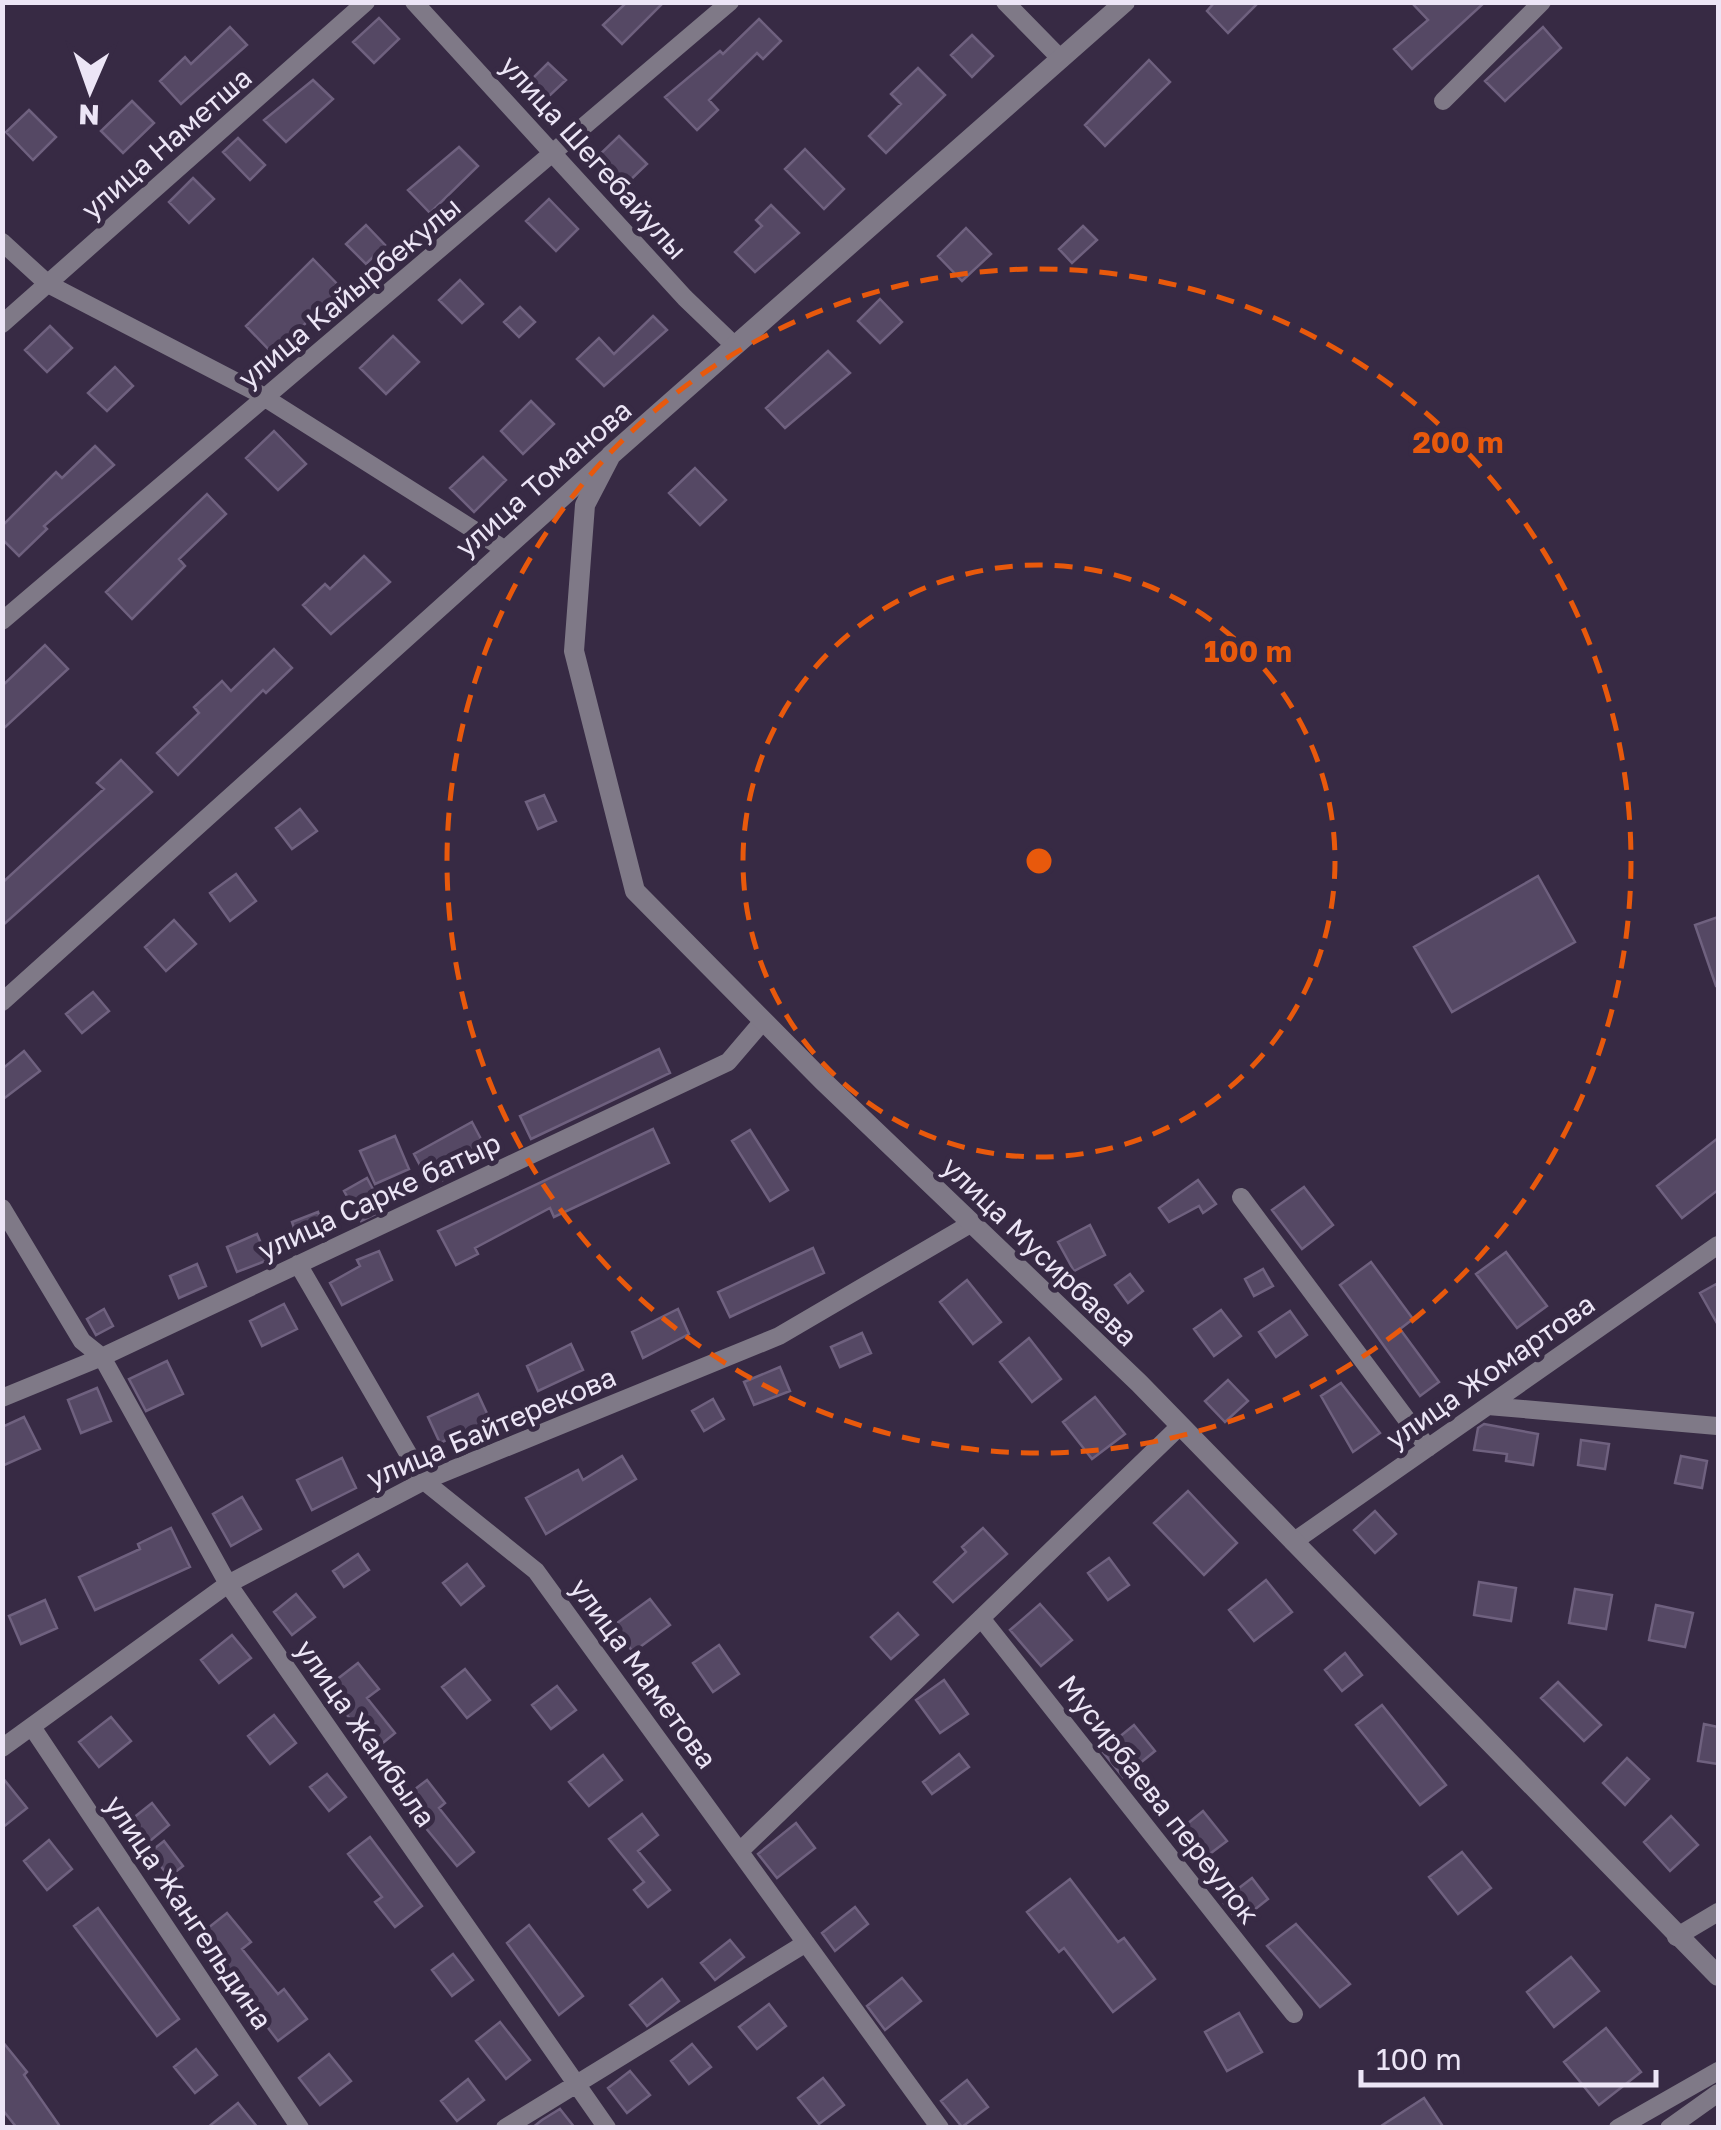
<svg xmlns="http://www.w3.org/2000/svg" width="1721" height="2130" font-family="'Golos Text',sans-serif">
<style>
.building{fill:#554864;stroke:#6f617f;stroke-width:2.5}
.lines{fill:none;stroke-linecap:round;stroke-linejoin:round}
.minor{stroke:#7f7987;stroke-width:18}
.tertiary{stroke:#7f7987;stroke-width:20}
.ring{fill:none;stroke:#e8590c;stroke-width:5;stroke-dasharray:18 12}
.labels{text-anchor:middle;dominant-baseline:central;stroke-width:10;stroke-linejoin:round;paint-order:stroke}
.street-label{font-size:28px;fill:#ece5f6;stroke:#372a44}
.centre{fill:#e8590c;stroke:#372a44;stroke-width:5}
.ring-label{font-size:30px;text-anchor:middle;font-weight:bold;fill:#e8590c;stroke:#372a44;stroke-width:10;stroke-linejoin:round;paint-order:stroke}
</style>
<rect width="100%" height="100%" fill="#372a44"/>
<path class="building" d="M627,2H664L622,44L603,25Z
M1215,2H1259L1228,33L1207,11Z
M1411,2H1485L1412,69L1394,49L1428,20Z
M379,18L399,39L374,63L353,42Z
M759,19L781,41L763,59L757,53L709,100L718,110L697,130L665,97L720,51L723,54Z
M230,27L247,45L181,104L160,81L185,57L191,64Z
M1543,27L1561,48L1505,101L1485,81Z
M972,35L993,56L972,77L951,55Z
M1149,60L1170,82L1105,146L1085,125Z
M548,63L566,80L548,97L531,80Z
M918,68L945,95L886,153L869,136L901,104L891,94Z
M313,80L333,99L286,142L264,120Z
M132,101L154,123L123,153L101,131Z
M29,110L56,137L33,160L6,132Z
M619,136L647,164L620,190L592,162Z
M238,138L265,165L250,180L223,152Z
M459,147L478,166L430,213L408,190Z
M805,149L844,189L824,209L785,169Z
M193,178L214,199L189,223L169,202Z
M549,199L578,229L556,251L526,221Z
M771,205L799,233L755,272L735,252L762,226L756,220Z
M366,225L385,245L366,264L346,244Z
M1083,226L1097,240L1072,263L1059,249Z
M966,228L991,254L962,281L938,256Z
M313,259L342,289L273,354L246,326Z
M460,280L483,304L462,323L439,300Z
M880,299L902,322L880,343L858,321Z
M520,307L535,322L519,337L504,322Z
M653,316L667,330L604,386L577,359L599,338L614,354Z
M50,326L72,348L47,372L25,350Z
M393,336L419,362L386,394L360,368Z
M828,351L850,373L785,428L766,408Z
M115,367L133,386L107,411L88,393Z
M531,401L554,424L523,454L501,431Z
M274,431L306,464L278,490L246,458Z
M95,446L114,465L44,526L47,529L19,556L2,539V526L56,472L62,478Z
M483,457L506,480L474,512L450,488Z
M695,468L726,500L700,525L669,493Z
M207,494L226,514L179,559L185,566L132,619L106,592Z
M364,556L390,582L331,634L303,605L325,584L330,589Z
M45,645L68,669L2,730V686Z
M274,649L292,668L266,693L263,690L178,775L157,753L199,713L194,707L222,681L231,691Z
M121,760L152,792L2,926V883L104,789L97,783Z
M544,795L556,821L538,829L526,802Z
M300,809L317,831L292,849L276,828Z
M236,874L256,901L230,921L210,893Z
M1538,876L1575,942L1452,1012L1414,947Z
M1718,917V986H1716L1695,925Z
M174,920L196,944L166,971L145,947Z
M93,992L109,1011L82,1033L66,1014Z
M659,1049L670,1073L531,1139L520,1116Z
M24,1051L40,1071L2,1100V1069Z
M472,1122L490,1156L431,1186L414,1154Z
M653,1129L669,1163L554,1217L550,1208L475,1248L478,1254L456,1265L438,1231Z
M750,1130L788,1190L770,1201L732,1141Z
M395,1136L409,1169L375,1184L360,1151Z
M1718,1138V1190L1682,1218L1657,1186Z
M367,1178L384,1210L361,1221L344,1191Z
M1198,1180L1216,1204L1203,1213L1199,1206L1169,1222L1159,1208Z
M1304,1187L1333,1225L1302,1249L1272,1210Z
M318,1212L325,1232L299,1242L292,1222Z
M1090,1225L1105,1255L1074,1271L1058,1242Z
M257,1234L268,1260L237,1272L227,1247Z
M813,1248L824,1273L730,1317L718,1292Z
M379,1251L392,1280L342,1305L330,1283L360,1266L357,1260Z
M1506,1252L1547,1306L1517,1328L1476,1274Z
M1371,1262L1413,1319L1400,1329L1439,1382L1420,1396L1340,1285Z
M197,1264L206,1286L179,1298L170,1276Z
M1263,1269L1273,1286L1254,1296L1245,1279Z
M1130,1274L1143,1291L1128,1303L1115,1285Z
M967,1280L1001,1322L973,1344L940,1302Z
M1718,1283V1325L1700,1293Z
M284,1304L297,1329L262,1346L250,1321Z
M104,1309L113,1326L96,1335L87,1319Z
M678,1309L689,1334L643,1358L632,1332Z
M1221,1310L1241,1336L1214,1356L1194,1329Z
M1290,1311L1307,1335L1276,1357L1259,1332Z
M862,1333L871,1353L840,1367L831,1347Z
M1029,1338L1061,1379L1032,1402L1000,1362Z
M571,1344L583,1370L538,1391L527,1366Z
M167,1361L183,1394L146,1411L129,1379Z
M780,1367L790,1391L754,1405L744,1382Z
M1228,1380L1248,1401L1225,1422L1205,1401Z
M1341,1383L1380,1433L1353,1452L1321,1396Z
M97,1388L111,1421L81,1433L68,1400Z
M478,1394L490,1420L440,1443L428,1417Z
M1095,1397L1125,1434L1092,1459L1063,1422Z
M713,1399L724,1419L704,1431L692,1411Z
M24,1417L40,1449L2,1466V1427Z
M1484,1424L1538,1434L1533,1465L1506,1461L1507,1454L1474,1450L1478,1428Z
M1581,1440L1609,1444L1605,1469L1578,1465Z
M622,1456L636,1479L546,1534L526,1498L578,1470L583,1480Z
M1681,1456L1707,1461L1702,1488L1675,1483Z
M342,1458L356,1488L312,1510L297,1480Z
M1188,1491L1237,1543L1204,1575L1154,1523Z
M242,1497L261,1529L231,1546L213,1514Z
M1375,1511L1396,1534L1375,1553L1354,1530Z
M171,1528L190,1567L95,1610L79,1577L140,1549L138,1544Z
M983,1528L1007,1554L953,1602L934,1582L966,1552L962,1547Z
M358,1554L369,1570L344,1587L333,1571Z
M1109,1558L1129,1585L1108,1600L1088,1573Z
M467,1564L484,1586L461,1605L443,1583Z
M1266,1580L1292,1612L1254,1641L1229,1610Z
M1479,1582L1516,1588L1511,1621L1474,1615Z
M1575,1589L1612,1595L1606,1629L1569,1623Z
M296,1594L315,1617L292,1635L274,1612Z
M650,1599L670,1625L633,1652L613,1626Z
M45,1600L57,1628L21,1644L9,1616Z
M1040,1604L1072,1640L1041,1666L1010,1630Z
M1656,1605L1693,1613L1685,1647L1649,1640Z
M898,1613L918,1635L891,1659L871,1637Z
M232,1635L251,1658L219,1683L201,1660Z
M719,1645L739,1674L713,1692L693,1663Z
M1345,1653L1362,1675L1342,1691L1325,1670Z
M358,1663L379,1689L367,1698L395,1733L373,1751L327,1687Z
M465,1669L490,1700L467,1718L442,1687Z
M944,1680L968,1714L940,1733L916,1700Z
M1558,1682L1601,1725L1584,1741L1541,1698Z
M557,1686L576,1710L551,1729L532,1705Z
M1382,1705L1446,1785L1420,1805L1356,1725Z
M274,1715L296,1743L270,1764L248,1736Z
M111,1717L131,1741L99,1767L79,1742Z
M1704,1724L1718,1727V1764L1698,1761Z
M1134,1725L1155,1751L1123,1777L1102,1751Z
M959,1754L969,1767L932,1794L923,1782Z
M603,1755L622,1780L589,1806L569,1782Z
M1627,1758L1649,1779L1625,1805L1603,1783Z
M327,1774L346,1797L329,1811L310,1787Z
M2,1777L27,1808L2,1828Z
M427,1780L445,1803L439,1808L474,1852L457,1866L402,1799Z
M152,1803L169,1825L150,1841L132,1819Z
M1203,1811L1227,1841L1199,1862L1176,1833Z
M642,1814L658,1835L638,1851L670,1890L648,1907L634,1890L644,1882L609,1839Z
M1671,1816L1698,1845L1670,1871L1644,1842Z
M796,1823L815,1848L777,1878L758,1854Z
M370,1837L422,1906L395,1927L375,1902L382,1897L348,1854Z
M49,1840L72,1869L47,1890L24,1861Z
M164,1841L183,1866L169,1877L150,1852Z
M1462,1852L1491,1888L1458,1914L1429,1877Z
M1252,1878L1268,1899L1239,1922L1222,1901Z
M1070,1879L1118,1942L1124,1938L1155,1979L1113,2012L1064,1948L1059,1952L1027,1912Z
M855,1907L868,1924L835,1951L822,1933Z
M98,1908L179,2019L157,2036L74,1926Z
M227,1913L251,1942L242,1949L278,1994L284,1989L307,2019L278,2041L198,1936Z
M1296,1924L1350,1984L1320,2007L1267,1946Z
M529,1925L583,1996L559,2015L507,1943Z
M730,1940L744,1957L715,1980L701,1963Z
M453,1954L473,1980L452,1996L432,1970Z
M1571,1957L1599,1991L1554,2027L1527,1992Z
M902,1978L921,2001L885,2030L867,2006Z
M662,1979L679,2001L647,2026L630,2005Z
M769,2004L786,2026L757,2049L739,2027Z
M1239,2013L1262,2052L1227,2071L1205,2032Z
M500,2022L530,2060L506,2079L476,2041Z
M1606,2028L1641,2072L1599,2105L1564,2062Z
M2,2041L27,2072L24,2075L61,2128H17L2,2109Z
M692,2044L711,2067L689,2084L671,2061Z
M196,2049L217,2075L195,2093L174,2067Z
M329,2054L351,2081L320,2105L299,2078Z
M630,2071L650,2095L627,2113L608,2088Z
M823,2078L844,2105L819,2124L798,2098Z
M468,2079L484,2100L457,2121L441,2101Z
M967,2080L988,2107L962,2127L941,2101Z
M1424,2098L1444,2128H1378Z
M238,2103L258,2128H207Z
M560,2109L575,2128H532L542,2120Z"/>
<g class="lines">
<path class="minor" d="M414,2L685,298L735,346
M1005,2L1061,59
M1443,101L1542,2
M2,242L48,284L256,392L504,549
M2,324L366,2
M2,621L730,2
M2,1002L608,457
M1241,1197L1428,1448
M2,1208L82,1341L102,1357L228,1584L607,2128
M298,1264L424,1481L536,1571L940,2128
M2,1398L102,1357L728,1062L763,1021
M1488,1406L1717,1426
M1293,1542L1718,1245
M981,1618L1294,2014
M32,1727L300,2128
M2,1748L228,1584L424,1481L779,1336L972,1223
M740,1851L1180,1426
M1676,1937L1718,1912
M505,2128L806,1943
M1618,2128L1718,2071
M1669,2128L1718,2093"/>
<path class="tertiary" d="M1125,2L611,455L585,505L574,651L635,891L822,1080L1139,1383L1718,1976"/>
</g>
<g class="ring">
<circle cx="1039" cy="861" r="296"/>
<circle cx="1039" cy="861" r="592"/>
</g>
<g class="labels">
<g class="street-label">
<text transform="translate(166 143) rotate(-41)">улица Наметша</text>
<text transform="translate(594 157) rotate(48)">улица Шегебайулы</text>
<text transform="translate(349 292) rotate(-40)">улица Кайырбекулы</text>
<text transform="translate(543 478) rotate(-41)">улица Томанова</text>
<text transform="translate(379 1196) rotate(-25)">улица Сарке батыр</text>
<text transform="translate(1040 1251) rotate(44)">улица Мусирбаева</text>
<text transform="translate(1490 1371) rotate(-35)">улица Жомартова</text>
<text transform="translate(491 1427) rotate(-23)">улица Байтерекова</text>
<text transform="translate(644 1673) rotate(54)">улица Маметова</text>
<text transform="translate(366 1733) rotate(55)">улица Жамбыла</text>
<text transform="translate(1159 1799) rotate(52)">Мусирбаева переулок</text>
<text transform="translate(189 1912) rotate(56)">улица Жангельдина</text>
</g>
</g>
<circle cx="1039" cy="861" r="15" class="centre"/>
<g class="ring-label">
<text x="1458" y="453">200 m</text>
<text x="1248" y="662">100 m</text>
</g>
<rect width="1721" height="2130" fill="none" stroke="#ece5f6" stroke-width="10"/>
<g transform="translate(90 90) rotate(182)" stroke="#372a44" stroke-width="8" paint-order="stroke">
<path d="M0-8L18 38L0 25L-18 38Z" fill="#ece5f6"/>
<text y="-15" font-size="28" font-weight="bold" text-anchor="middle" fill="#ece5f6">N</text>
</g>
<path d="M1361 2070v15h295v-15" fill="none" stroke="#ece5f6" stroke-width="5"/>
<text x="1376" y="2070" font-size="30" fill="#ece5f6" stroke="#372a44" stroke-width="8" paint-order="stroke">100 m</text>
</svg>
